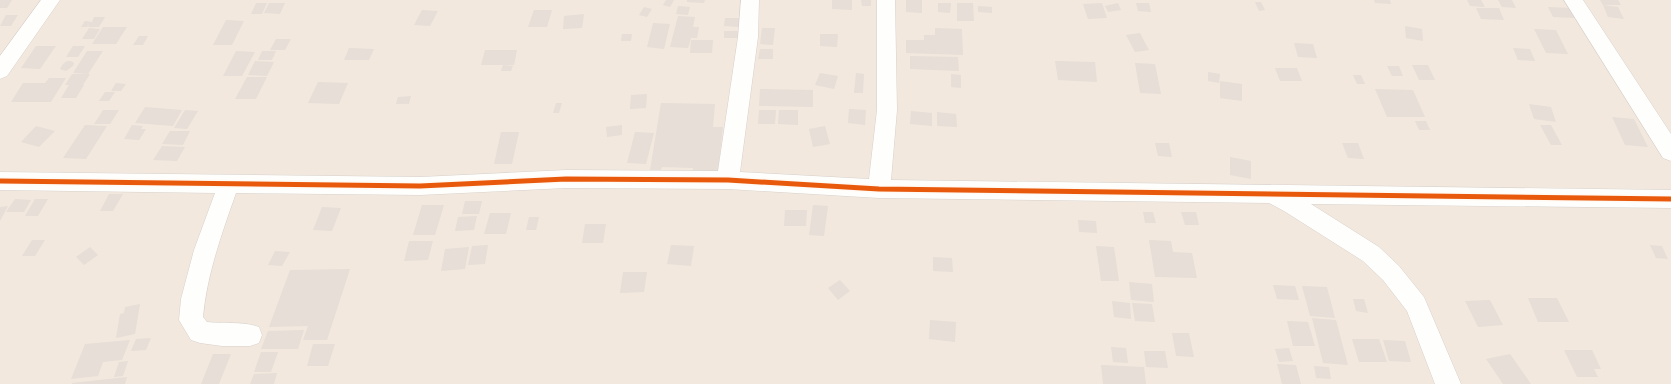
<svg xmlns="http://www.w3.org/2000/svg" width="1671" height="384" font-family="'Varela Round',sans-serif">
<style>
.residential{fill:#f2e8de}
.building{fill:#e6ded7}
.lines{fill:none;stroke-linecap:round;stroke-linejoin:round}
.minor-casing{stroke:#d7d1cb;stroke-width:1}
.minor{fill:#fefefd;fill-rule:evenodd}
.cycleway-casing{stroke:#fffaf3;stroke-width:8}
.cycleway{stroke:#e8590c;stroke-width:5}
</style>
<rect width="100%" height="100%" fill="#f9f5f0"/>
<path class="residential" d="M0,0H1671V384H0Z"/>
<path class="building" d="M0,0H12L7,8H0Z
M666,0H674L670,7L663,5Z
M687,0H705L704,3L687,2Z
M832,0H852V10L832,9Z
M861,0H871V6H862Z
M906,0H922V13L906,12Z
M1374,0H1390L1391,4L1375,3Z
M1467,0H1481L1485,7L1470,6Z
M1498,0H1512L1516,8L1502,7Z
M1600,0H1618L1621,5H1603Z
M1255,2H1261L1265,10L1259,11Z
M256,3H267L262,14H251Z
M269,3H285L280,14L264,13Z
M938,3H951L950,13L938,12Z
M957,3H973L974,21H957Z
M1102,3L1107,18L1088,19L1083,4Z
M1118,3L1121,10L1108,12L1105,6Z
M1136,3H1149L1151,12L1138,11Z
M1603,5L1618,7L1624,19L1608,17Z
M678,6L690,7L688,15L676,14Z
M978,6L992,7V13L978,12Z
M644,7L652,9L647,17L639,15Z
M1548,7L1571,8L1576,18L1553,17Z
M1476,8H1499L1504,20L1481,19Z
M422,10L438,11L430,26L414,25Z
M534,10H552L547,27H528Z
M584,14L582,28L563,29L564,16Z
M6,15H18L11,26H0Z
M678,16L695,17L693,27H699L697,38H691L688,48L670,47Z
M94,17H105L99,27H88L90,23L87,27H81L85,21L92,22Z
M725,18H741L740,27L724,26Z
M226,20L244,21L232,45H213Z
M653,23L670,24L664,49L647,47Z
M1405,26L1422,29L1423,41L1406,38Z
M103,27H127L116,44H92Z
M89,28L100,29L94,39H82Z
M762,28H775L773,45L760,44Z
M935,28L962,29L963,55L906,53V40H924V35H935Z
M1534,29L1556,30L1568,54L1546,53Z
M724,31H741V38H724Z
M1140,33L1149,50L1135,52L1126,35Z
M622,34H632L631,41H621Z
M820,34H838L837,47L820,46Z
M139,36H148L143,45H133Z
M276,39H291L285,50H270Z
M691,40H713L712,53H690Z
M1294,43L1313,44L1317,58L1298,57Z
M36,46H56L40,69L21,68Z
M73,46H85L78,57H66Z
M349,48L374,49L369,60H344Z
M1513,48L1530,49L1535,61L1518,60Z
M760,49H773V59H758Z
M485,50H517L514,65H481Z
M87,51H103L88,74L73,73Z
M236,51L255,52L242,76H223Z
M262,51H276L272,60H258Z
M910,56L958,57L959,71L910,69Z
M67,61H71L74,63L73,66L66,71L60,69L63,64Z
M255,61L274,62L267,76L248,75Z
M1055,61L1095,62L1097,82L1058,80Z
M1135,63L1155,64L1161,94L1140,93Z
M503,65L513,66L511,71H501Z
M1412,65H1428L1435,80H1419Z
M1387,66H1399L1403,76H1392Z
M1275,68H1297L1302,81H1280Z
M1208,72L1220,74L1219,83L1208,81Z
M820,73L838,76L834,89L815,85Z
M856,73L864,74L863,93H854Z
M72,74H90L83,85H65Z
M951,74L961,75V88L951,87Z
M1353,75H1361L1365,84H1357Z
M247,77H267L256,99H235Z
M49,78H66L51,102H11L23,83H45Z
M1220,81L1242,84V101L1220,98Z
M318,82L348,83L339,104L308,103Z
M116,83L126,84L121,91H111Z
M69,85H84L76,98H61Z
M760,89L813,90V107L759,106Z
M1375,89L1413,90L1425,117H1387Z
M105,92H115L109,101H99Z
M647,94L646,108L630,109L631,95Z
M411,96L409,104H396L398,97Z
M556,103H562L559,113H553Z
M661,103L715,104L713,127H723L718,172H693V168L662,167L661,170H650Z
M1529,104L1551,107L1556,122L1534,119Z
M145,107L182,110L173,126L135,123Z
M849,109L866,110L865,125L848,123Z
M103,110H119L110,124H94Z
M185,110L198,111L187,129L174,128Z
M759,110H776L775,124H758Z
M779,110H798V125L778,124Z
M911,111L932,113V126L910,124Z
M937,112L956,114L957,127L937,126Z
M1612,117L1634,119L1648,147L1625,145Z
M1415,121H1426L1430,130H1419Z
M85,125L107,126L86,159L63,158Z
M132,125L143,126L141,129H146L139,140L124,139Z
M622,125V135L607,137L606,127Z
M1540,125H1551L1562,145H1551Z
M36,126L55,131L39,147L21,142Z
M825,126L830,144L813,147L809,129Z
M170,131H190L183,145L162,144Z
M501,132H519L512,164H494Z
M635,132L654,133L646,164L627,163Z
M1155,143H1169L1172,157L1158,156Z
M1342,143H1358L1364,159L1348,158Z
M162,146L185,147L177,161L153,160Z
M1230,157L1251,161V179L1230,175Z
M109,194H123L113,211H100Z
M15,199L31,200L24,212H6Z
M35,199H48L38,216H25Z
M465,201H482L479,214H462Z
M422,205H444L435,235H413Z
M813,205L828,206L824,236L809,235Z
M8,206L0,221V207Z
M322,207L341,208L332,231L313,230Z
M785,210H807L806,226H784Z
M1143,212H1153L1156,223H1145Z
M1181,212H1196L1199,225H1185Z
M490,213H511L506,234H484Z
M477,216L474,230L455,231L458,217Z
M529,217H539L536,230H526Z
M1078,220L1096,221L1097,233L1079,232Z
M585,224H606L603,243H582Z
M32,240H45L35,256H22Z
M1149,240L1171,241L1173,252L1192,253L1197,278L1155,277Z
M409,241H433L428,260L404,261Z
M488,245L485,264L468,265L472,246Z
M671,245L694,246L691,266L667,264Z
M1650,245L1662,246L1668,259L1656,258Z
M1096,246L1114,247L1119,281H1101Z
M90,247L98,255L84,265L76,257Z
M469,247L465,269L441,271L445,249Z
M275,251L290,252L282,266L268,265Z
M933,257L952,258L953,272L933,271Z
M350,269L327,340H303L308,326L269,327L290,270Z
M623,272H647L644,292L620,293Z
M840,280L850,291L838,300L828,288Z
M1129,282L1152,284L1154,302L1131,300Z
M1273,285L1295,286L1299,300L1277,299Z
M1302,286L1327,287L1335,318L1310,316Z
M1528,298H1557L1569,322H1538Z
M1353,299H1364L1368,313L1356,311Z
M1490,300L1503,325L1478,327L1465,301Z
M1112,301L1130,303L1131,319L1114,317Z
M1132,303L1152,304L1155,322L1135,321Z
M140,304L135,334L116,338L120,314L124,313L125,307Z
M1312,318L1336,320L1348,365L1323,363Z
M930,320L956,322L955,342L929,339Z
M1287,321L1308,322L1315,346H1293Z
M304,330L298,349H261L268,331Z
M1172,333H1189L1194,357L1176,356Z
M151,338L146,350L131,351L136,339Z
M1352,339H1379L1387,362H1359Z
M130,340L122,360L103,362L98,376L71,379L85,344Z
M1383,340L1405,341L1411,362L1389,361Z
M313,344H335L328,366H307Z
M1111,347L1126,348L1128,363L1113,362Z
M1289,348L1293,361L1279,362L1275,349Z
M1564,350H1592L1601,369H1594L1598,377H1577Z
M1144,351H1165L1168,368L1146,367Z
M261,352H278L271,372H254Z
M213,354H231L219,384H201Z
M1510,354L1531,384H1503L1486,359Z
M128,361L123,376L114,377L119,362Z
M1277,364L1296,365L1301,384H1282Z
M1101,365L1144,367L1146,384H1103Z
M1314,366L1329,367L1331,379L1316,378Z
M277,373L274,384H250L254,374Z
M127,377L125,384H72V383Z"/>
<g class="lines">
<g class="minor-casing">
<path id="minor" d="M41,0H60L7,76L0,79V56Z
M741,0H759L758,37L740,172L869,179L877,110V0H895L897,110L891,180L1671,190V208L1311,204L1379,247L1399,266L1424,297L1461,384H1435L1407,311L1383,280L1363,261L1284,211L1269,203L879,198L728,189L566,188L420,195L236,193C222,233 207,274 203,317L207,322C224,324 243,321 259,327L262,335L259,343L250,346H222L200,343L191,340L179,320L181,299L194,250L215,193L0,190V172L420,177L566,170L718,171L738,37Z
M1564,0H1583L1671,134V161L1663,158Z"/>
</g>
<use href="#minor" class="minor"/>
<g class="cycleway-casing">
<path id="cycleway" d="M0,181L420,186L566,179L728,180L879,189L1671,199"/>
</g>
<use href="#cycleway" class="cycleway"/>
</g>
</svg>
